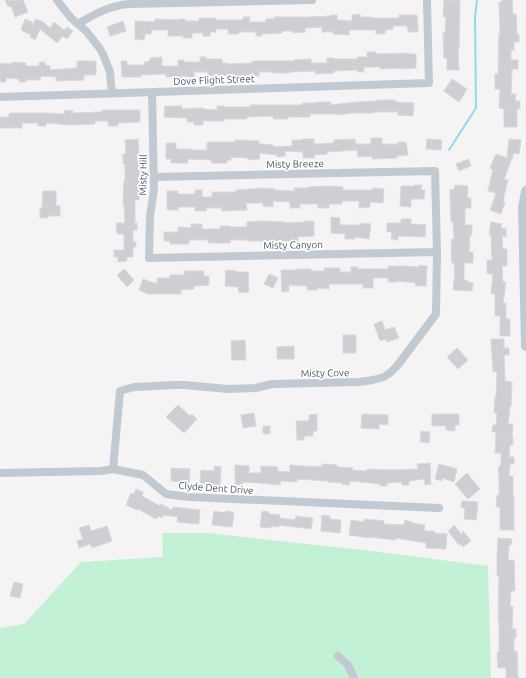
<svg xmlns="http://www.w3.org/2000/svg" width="526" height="678" font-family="Ubuntu,sans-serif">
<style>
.green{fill:#c3f1d5}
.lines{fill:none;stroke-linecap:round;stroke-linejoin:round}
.stream{stroke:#90daee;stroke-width:2}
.building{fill:#cdcfd5;stroke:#d7d9de}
.minor{stroke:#c1cad2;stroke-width:8}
.tertiary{stroke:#c1cad2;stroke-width:10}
.labels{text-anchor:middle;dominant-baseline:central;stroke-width:3.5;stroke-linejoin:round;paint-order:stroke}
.street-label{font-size:10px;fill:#4a5661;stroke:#fff}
</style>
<rect width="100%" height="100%" fill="#f5f3f3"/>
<path class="green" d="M162,533H207L372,551L488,566L491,678H0V628L24,624L81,562L163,557Z"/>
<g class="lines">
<path class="stream" d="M449,150L476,108L475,17L477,0"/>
</g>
<path class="building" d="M5,0H23L28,12L15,17L11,6L8,7Z
M444,0H460L459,50H458L459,70H447V58H444L443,33H445L446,17H443Z
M502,0H512L513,14H516L517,34H519V42H514V50H511V60H518V69H512L511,94H516L515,101H520V109H517V127H504V109L499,108L500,89H495V74H498L499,34H500L499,2H502Z
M360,14V17H371V18H399V15H417L418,32H408L407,26H393V29L385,30V34H376V30H349V35L333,34V32H322V27L305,28V32L293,33V31H282V33L262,34V36H256V32H239V34H228V29H216V32H210V36H203V33H192V38H183V36H168V30H152L151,34H145L144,40L135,39V21L155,22V19L178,20V19H185V21H199V18H216V20H243V17H250L249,22H266V19H274V17H308L331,16V15H337V20L352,21V15Z
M25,19L32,22L33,25L36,19L43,22L50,28L54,22L64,30L67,27L73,31L67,39L63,36L57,43L40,29L35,40L30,37L31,35L21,30Z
M123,21L126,31L110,36L107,27Z
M367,52H376V54L409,53V54H416V68L401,69V68L380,69V67H364V72H357V70L334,71V73L315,74V71L289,72V73H273V72H259V76H208V72H194V77H187V76L166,77V74L141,75V77H122L121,61H127V65H145L144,62L150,61V58L162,57V66H178V60H184V62H200V57H206V59H222V63H227V64L252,63V61H294V60L311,59V63H327V58H334V59H357V57H367Z
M77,61H96V75H84V80L56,81V77L41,76L40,80H26V82H19V79L6,78V82H0V63L12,64V62L26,63V66H39V62H45V65L50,66V70L77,68Z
M452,79L467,89L459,102L444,91Z
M377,100H396V102L414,103L413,116L398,115V112H374V113H353L337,115L336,114H310V117H288V119H273V116L247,117V119H224V121H203V125H194V122H187V118L164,117L165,106H182V109L203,108V109L217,110V106H224V107H250V105H302V103H315V102H331V105L356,102L377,101Z
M65,110L73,111V113L102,112V110H140V122L118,123V126H108V121H95V124L72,125L46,123V126H38V123H22V128H0V117H9V113H46L64,114Z
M371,138H382V144H398V142H406L408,155L397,156V158L372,159V156L358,157L357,150L327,152V154L314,155V158H303V152L285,151V156L277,157V155L259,153L260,159L248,160V158L231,157V160H227V163H211L212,160L187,159L188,163H171V159H166V143H176V149H191V150H207V142H235V140L259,141V144L273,145V147L292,146V140H302V139H314V144L334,143V140L355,139L356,144H371Z
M138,139L140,167V192L139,200H135V223H137V230H133V242H136V247H133V257H127V261L118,262V257H114V250H124V234H117L116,223H125L124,205H123L124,181H125V164H123V154H126L125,140Z
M427,139L442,140L441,150L426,149Z
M509,139L521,140L519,154L514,153L504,179L508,180L503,201L505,202L501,214L490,210L496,193L488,191L493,170L490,168L496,154L507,158Z
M468,159L471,166L459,171L456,164Z
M414,185H422L421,190H425L424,199H411V207L400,206L401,186H414Z
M455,185L468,186L467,198H471V208H465V225H472V235H470L469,252H473V263H464V280H468V282L473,283L472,291L453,290L454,279H455L454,263H452L451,249L452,239H454L453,222H451L450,193V189L454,190Z
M327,186L343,187V190H373V188L384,189L383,203L370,202V207L359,208V201H342V204H329V208H318V204H300V208H290V202L273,201V207L263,206V203H246L247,210L222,211V208H206V211H195V207H178V210H167V191H178V194H195V190H202V197H212V192H236V190L263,188L274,189V190L294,191V188H308V187Z
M43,191H56V206H60V216H48V218H40V208H42Z
M331,217L340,218V225H359L360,223L371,224L369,239L355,237V239H345V234L331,233Z
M401,219H411V224L426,225L425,237L398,236V240L391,239L392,232H387V223H401Z
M261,221L285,222V223L305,222V221H314V236L298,237V241H267V242H261V241H247V240H230V243H208V240H189V244H170V241H164V232H178V227L191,228V224H202V229H220V226H230V227H247V222Z
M491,222L502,224L501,228L506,229V237L502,236L503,249H507V266H502L503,282H506L503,303H506V319H510V336H500V316H495V294H491L493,274H487V260H492L491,235H489Z
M419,265L427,266L426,286H415L416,283L398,281V282H388V278H373V288H363V284H329V289L317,288V290H307V286L289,285V291L282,292L281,270H297V269H311V271H324V268H340V272H351V267H358V269H388V266H404L419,267Z
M124,269L134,280L127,287L117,275Z
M226,270L236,271V272H248L249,292L239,293L238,287L225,286Z
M184,271H204V276H209V285L194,286V289L181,290V294H148L139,290L143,279L157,284V278H170V275H184Z
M269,274L278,278L273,288L264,284Z
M382,321L385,330L394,327L399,338L387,342L386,339L380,341L374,324Z
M343,335H356V353H343Z
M491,339H504V348H509V355H504L505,381L512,382L511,406H510L508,424H513L512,437H513V445H510L509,457H514V464H510L509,476H513V496H514V530H500V507H496L497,495L499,496V473H498L499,466H501V453H495L496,432H492L493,425H496L497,413H494L495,397H496L497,372H493Z
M245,340L246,360H232L231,341Z
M294,346V359H277V347Z
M457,348L468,360L458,369L447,357Z
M178,405L190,416L192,414L197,419L184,433L166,417Z
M254,413L256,426L243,428L241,415Z
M317,414V431H313V436H304V440H297L296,421H309V415Z
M362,414L388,415V425L379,424V429L361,428Z
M432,414H459V425H455V431L446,430V426H432Z
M263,426H270V434H263Z
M421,431L430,432L429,443L420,442Z
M430,463L431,484L425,485L424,479L409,481V485H402V482L387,483V486H380V484L350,481L349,485L342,484V483L328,482V481L297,479V482L281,481L280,485L260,483L243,482L242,485H235V465L249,466V473H261V466L278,467L277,471L290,472V465L315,467V466L322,467V464L337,465V467L353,468L352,470L367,471V469L390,470L418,469L417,464Z
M439,464L457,469L454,482L443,478L442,481L435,479Z
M215,466L221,467L220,486H213V484L200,483L201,470L214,471Z
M171,468L190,469L189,484H182V482L171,481Z
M467,473L480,489L468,499L455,484Z
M136,489L143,492L142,496L160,506L161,504L172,510L173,507L200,510L199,524L177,522L178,517L164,515L162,518L158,516L156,519L138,509L137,510L126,505L131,493L134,494Z
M462,501L478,502L476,520L464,519L465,508H461Z
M214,511L226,513V511L234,512L232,527L212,525Z
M262,511L269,512V514L280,515V518L295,520L296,516L313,518L311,529L279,525V527L271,526V528L260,527Z
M322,515L330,516V519L341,520L340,533L321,531Z
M364,519L384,521V524L404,525L405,520L412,522V523L425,525L424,531H434V533L447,534L446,549L426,548V543L396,538V540L370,537V538L349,535L351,520L364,522Z
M89,525L91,531L107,526L112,541L92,548L90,544L79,548L77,541L83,539L79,528Z
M454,525L462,535L463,531L471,541L463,547L461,544L459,545L448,531Z
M498,538L512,539L511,545H509L508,560H514L515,591H511L510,606H513L512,629H516V638H514V652L517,651L518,678H506V668H498L497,652H499V622H498L499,576H497V555Z
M14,582L23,584L20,598L10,596Z"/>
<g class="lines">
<path class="minor" d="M57,0L71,18L86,31L98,46L103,54L110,72L112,94
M78,24C95,14 108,6 129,4L312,0
M152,92L154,189L150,216L149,258L437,252
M0,97L429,83L427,0
M113,469L120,391L134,387L174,385H184L228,389L256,388L272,384L359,382L373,380L384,377L391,372L397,366L436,314L437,252L435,171L154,177
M0,473L101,471L113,469L143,475L166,494L189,497L439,508
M338,656L348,665L354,678"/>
<path class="tertiary" d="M526,191L523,208L526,346"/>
</g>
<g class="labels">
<g class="street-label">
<text transform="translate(214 80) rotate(-2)">Dove Flight Street</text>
<text transform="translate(295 164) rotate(-1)">Misty Breeze</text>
<text transform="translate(143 175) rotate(-89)">Misty Hill</text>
<text transform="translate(293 245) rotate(-1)">Misty Canyon</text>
<text transform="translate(325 373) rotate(-1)">Misty Cove</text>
<text transform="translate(216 488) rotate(4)">Clyde Dent Drive</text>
</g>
</g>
</svg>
